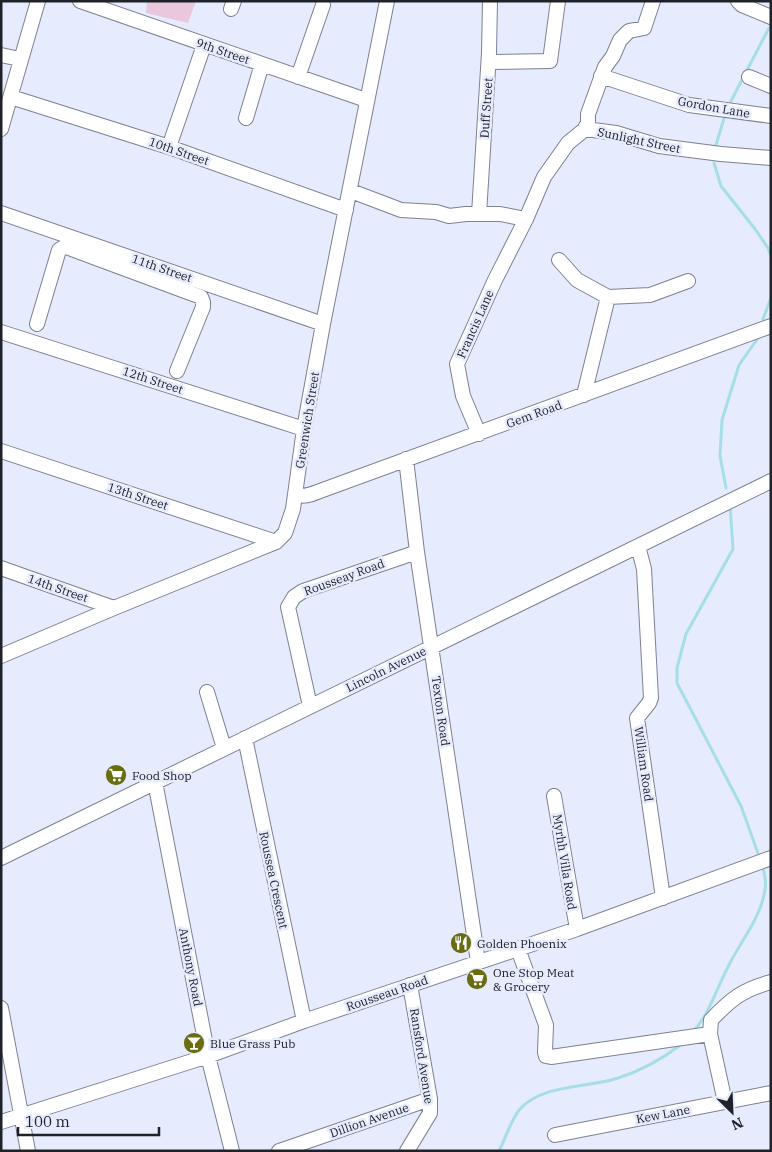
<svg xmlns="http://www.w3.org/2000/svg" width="772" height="1152" font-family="'IBM Plex Serif',serif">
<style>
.green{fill:#e9c7dc}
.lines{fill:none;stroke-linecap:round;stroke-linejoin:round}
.stream{stroke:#a6dee8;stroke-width:3}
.minor-casing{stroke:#7d8192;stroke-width:16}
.minor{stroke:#fff;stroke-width:14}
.labels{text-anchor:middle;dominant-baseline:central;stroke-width:5;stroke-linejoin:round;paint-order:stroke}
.street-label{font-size:12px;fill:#202229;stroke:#e6ebfe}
.poi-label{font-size:12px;fill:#202229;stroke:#e6ebfe;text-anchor:start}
</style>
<rect width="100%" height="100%" fill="#e6ebfe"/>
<path class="green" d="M147,1H196L188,23L146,13Z"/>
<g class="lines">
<path class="stream" d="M731,101L769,28
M716,145L725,115
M714,163L721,186L755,229L768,248L771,256
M763,319L771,298
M726,488L720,456L722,420L739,365L758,338
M730,505L733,549L686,634L677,668V683L741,806L760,859
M693,1032C709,1014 717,988 728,967C740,942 758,922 764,895C767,884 765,875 762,865
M499,1151C505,1139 512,1118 520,1109C542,1084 588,1088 618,1078C641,1071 662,1059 682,1044"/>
<g class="minor-casing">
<path id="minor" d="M80,1L366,100
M738,1L742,5L771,17
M231,9L234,1
M1,55L20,59
M489,62L550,61L558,1
M601,76L689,105L771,116
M298,77L323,5
M749,77L771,86
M11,97L169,147L346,210
M246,118L262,64
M1,129L38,1
M584,130L588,123V114L605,67L613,56L620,40L629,31L644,28L653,1
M169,147L204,45
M351,191L401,210L436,212L449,216L466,214H500L526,219
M1,213L323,324
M479,214L489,53L490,1
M105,249L101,260L201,297L203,302V307L177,371
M559,260L577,280L608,297L650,295L688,281
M37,324L59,250L64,247L69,248L101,260
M1,332L304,429
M584,395L608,297
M479,434L463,396L457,364L495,280L526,219L544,177L568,143L584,130H593L616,133L659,146L721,154L771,158
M1,451L276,542
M406,459L417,552L478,962
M296,494C304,498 312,494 320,491L771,326
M638,546L644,569L651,698L649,703L637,718L663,898
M1,568L114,608
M1,656L114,608L276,542L285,533L293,509L304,429L323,324L387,1
M207,692L224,748
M310,706L288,607L294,597L303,591L417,552
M245,738L304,1021
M155,782L208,1056L232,1151
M554,796L577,929
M1,858L771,481
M518,949L546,1025L545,1052L546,1056L551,1057L710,1034
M1,1008L28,1151
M725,1102L710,1034L711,1020C731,999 742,990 771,982
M1,1122L208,1056L304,1021L577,929L771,858
M555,1135L771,1093
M279,1151L430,1099
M407,1151L430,1113V1099L410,985"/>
</g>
<use href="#minor" class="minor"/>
</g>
<defs>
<g id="supermarket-disc" transform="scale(1.125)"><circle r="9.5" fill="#696d10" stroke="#e6ebfe"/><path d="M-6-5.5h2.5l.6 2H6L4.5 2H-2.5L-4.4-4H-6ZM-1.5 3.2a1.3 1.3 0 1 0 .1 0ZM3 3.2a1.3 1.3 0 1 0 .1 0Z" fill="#fff"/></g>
<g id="restaurant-disc" transform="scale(1.125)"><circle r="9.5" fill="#696d10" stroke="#e6ebfe"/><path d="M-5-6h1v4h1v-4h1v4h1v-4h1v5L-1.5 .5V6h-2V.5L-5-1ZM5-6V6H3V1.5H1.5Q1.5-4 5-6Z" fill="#fff"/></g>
<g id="bar-disc" transform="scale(1.125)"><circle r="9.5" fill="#696d10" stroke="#e6ebfe"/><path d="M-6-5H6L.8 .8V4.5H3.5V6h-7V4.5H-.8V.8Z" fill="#fff"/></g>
</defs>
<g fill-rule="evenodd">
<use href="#supermarket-disc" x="116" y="775"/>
<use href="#restaurant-disc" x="461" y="943"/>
<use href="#supermarket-disc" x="477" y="979"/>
<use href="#bar-disc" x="194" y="1043"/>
</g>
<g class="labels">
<g class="street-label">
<text transform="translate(223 51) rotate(19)">9th Street</text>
<text transform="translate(714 107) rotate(10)">Gordon Lane</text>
<text transform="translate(486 108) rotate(-86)">Duff Street</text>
<text transform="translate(639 140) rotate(12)">Sunlight Street</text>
<text transform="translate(179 151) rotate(19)">10th Street</text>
<text transform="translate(162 268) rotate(19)">11th Street</text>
<text transform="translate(475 324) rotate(-66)">Francis Lane</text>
<text transform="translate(153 380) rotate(18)">12th Street</text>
<text transform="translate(534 414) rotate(-20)">Gem Road</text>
<text transform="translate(307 420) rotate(-81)">Greenwich Street</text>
<text transform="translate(138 496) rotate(18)">13th Street</text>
<text transform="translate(344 577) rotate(-20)">Rousseay Road</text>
<text transform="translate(58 588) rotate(19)">14th Street</text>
<text transform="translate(386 669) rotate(-26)">Lincoln Avenue</text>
<text transform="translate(441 711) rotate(82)">Texton Road</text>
<text transform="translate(644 764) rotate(82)">William Road</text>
<text transform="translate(565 862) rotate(81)">Myrhh Villa Road</text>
<text transform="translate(274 880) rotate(78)">Roussea Crescent</text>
<text transform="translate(191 967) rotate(79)">Anthony Road</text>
<text transform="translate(387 993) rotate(-19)">Rousseau Road</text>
<text transform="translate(422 1056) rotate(81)">Ransford Avenue</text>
<text transform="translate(663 1114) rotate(-11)">Kew Lane</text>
<text transform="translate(369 1120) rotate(-19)">Dillion Avenue</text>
</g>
<g class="poi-label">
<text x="132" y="775">Food Shop</text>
<text x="477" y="943">Golden Phoenix</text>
<text x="493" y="972">One Stop Meat<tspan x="493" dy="14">&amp; Grocery</tspan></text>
<text x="210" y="1043">Blue Grass Pub</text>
</g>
</g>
<rect width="772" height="1152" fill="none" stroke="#202229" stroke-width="5"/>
<g transform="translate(732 1112) rotate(156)" stroke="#e6ebfe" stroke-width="4" paint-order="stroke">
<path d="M0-4L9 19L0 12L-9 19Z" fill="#202229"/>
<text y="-8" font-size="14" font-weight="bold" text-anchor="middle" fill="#202229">N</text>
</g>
<path d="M18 1127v8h141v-8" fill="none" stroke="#202229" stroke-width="2.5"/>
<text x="25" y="1127" font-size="15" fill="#202229" stroke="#e6ebfe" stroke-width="4" paint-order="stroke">100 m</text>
</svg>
